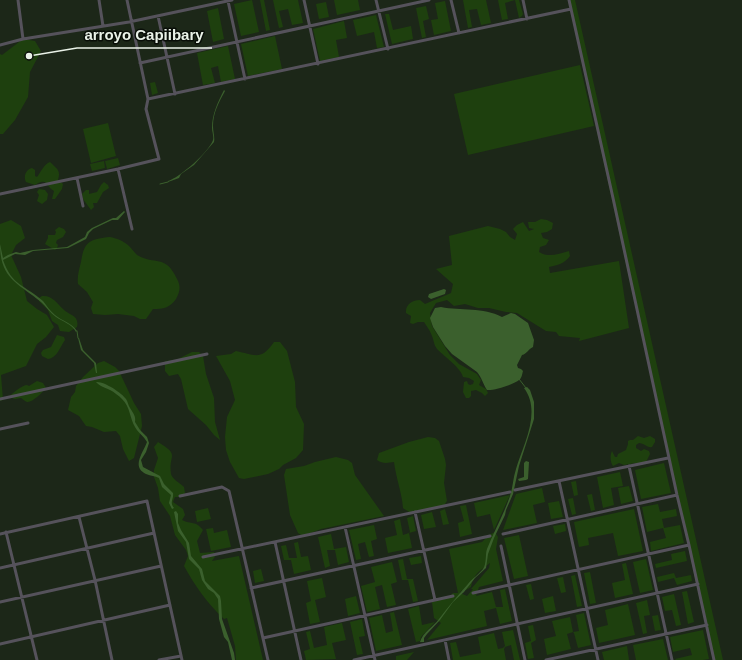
<svg xmlns="http://www.w3.org/2000/svg" width="742" height="660" font-family="Arial,sans-serif">
<style>
.green{fill:#1e400e;fill-rule:evenodd}
.water{fill:#3b602d}
.lines{fill:none;stroke-linecap:round;stroke-linejoin:round}
.stream{stroke:#3b602d;stroke-width:1}
.minor{stroke:#55525b;stroke-width:3}
.leader{fill:none;stroke:#eaf2e8;stroke-width:1.5}
.callout-dot{fill:#eaf2e8;stroke:#090e08;stroke-width:1.5}
.callout-label{font-size:15px;text-anchor:middle;font-weight:bold;fill:#eaf2e8;stroke:#090e08;stroke-width:3;stroke-linejoin:round;paint-order:stroke}
</style>
<rect width="100%" height="100%" fill="#1c2718"/>
<path class="green" d="M252,0L259,32L241,36L234,4Z
M260,0H264L270,30L266,31Z
M273,0H298L303,23L292,25L288,9L279,11L283,27L279,28Z
M334,0H358L360,10L337,15Z
M463,0H486L491,23L481,25L477,9L469,10L472,27L468,28Z
M498,0H519L523,14L522,16L519,18L515,0L505,3L508,19L502,20Z
M568,0H575L723,660H713Z
M445,1L451,31L434,35L431,20L438,19L435,3Z
M326,2L329,17L319,19L316,4Z
M426,6L429,19L423,21L426,37L422,38L416,8Z
M218,8L224,39L213,42L207,11Z
M385,14H389L393,30L411,26L413,39L392,44Z
M376,15L384,47L377,48L374,32L357,36L353,20Z
M344,21L347,38L336,40L339,57L320,61L313,29Z
M275,36L282,69L248,76L241,44Z
M23,39L35,41L41,51L30,72L28,97L15,120L3,134H0V54L2,55Z
M228,46L235,79L221,82L218,66L211,68L215,83L203,85L197,53Z
M580,65L594,126L468,155L454,94Z
M155,82L158,93L152,95L150,83Z
M108,123L116,156L91,163L83,129Z
M118,158L120,165L107,169L105,161Z
M104,161L105,168L92,171L90,164Z
M50,162C57,169 61,170 58,180L63,184L62,189L55,199H52L54,191C45,185 47,177 35,185L26,182C23,177 26,169 32,168L35,170V176L37,177C41,172 44,164 50,162Z
M104,182L108,185L109,188L103,192L97,203H93L94,207L91,210L83,199L82,194L86,190H89V194L97,192L101,185Z
M39,189L45,190L48,194L47,200L42,204L37,201L39,195L37,192Z
M541,219L547,220L553,223L552,229L547,232L541,233L543,238L549,240L546,245L540,247L539,252C549,258 558,254 569,251L570,256C564,264 558,265 549,267L550,273L619,261L629,328L579,341L580,338L559,336L556,332L546,331L517,313L506,312L489,308H478L465,304L454,306L447,300L436,303L430,313L432,326L450,355L459,364L477,374L481,380L479,385L486,389L488,393L485,396L482,393L476,390L471,391V396L469,398H466L463,392L464,382L467,381L468,384L470,385L473,384L474,381L469,378L463,377C461,368 445,357 438,350C434,346 434,341 432,336C430,330 427,327 424,322H418L413,324L410,323L411,316L406,313C405,305 412,300 420,300L425,304L451,293L453,284L436,269L452,265L449,236L488,226L500,229L506,232L510,237L515,240L517,234L513,229L517,225L523,222L529,231L534,229L529,228L528,222H535Z
M11,220L21,226L25,238L16,245L11,255L21,277L27,301L37,309L47,315L54,327L46,337L37,344L26,366L1,375L3,400L0,401V224Z
M59,227L64,229L66,232L63,237L57,240L56,243L58,245L57,248L55,250L45,244L48,238V235H55L56,232L55,230Z
M110,237C116,238 124,241 129,246C132,249 134,252 137,255C155,266 165,253 177,279C181,286 180,292 176,299C170,308 163,309 153,309L146,319H140L134,316L118,314L105,315L93,314L91,308L93,302L87,292L78,284C77,277 79,270 81,262C84,242 89,239 110,237Z
M42,296C52,295 57,303 63,309C68,315 80,315 77,327L69,332L60,331L58,325L52,321L48,310L39,301V298Z
M57,335L64,337L65,340C60,347 57,358 48,359L42,356L41,353L43,350L51,347Z
M274,342H280L287,351L295,382L296,407L304,424L303,450L296,458L283,465L279,469L268,474L244,479L239,478L230,462L226,450L225,437L227,417L235,400L230,381L216,356L231,354L236,351C255,355 261,361 274,342Z
M192,352H199L203,356L206,374L214,398L215,422L220,440L214,435L206,425L188,409L181,379L178,374L169,376L165,371V361L176,360Z
M104,361L115,367L119,371L134,403L141,414L142,426L134,458L129,461L123,449L120,436L116,431L104,432L92,427L86,426L79,416L68,410L71,397L75,392L76,386L83,377L98,363Z
M37,381L43,383L46,388C43,392 32,403 27,402C24,401 23,399 21,398L15,399L9,397C12,393 23,385 27,385L29,386Z
M638,436L644,438L650,436L655,439V442L652,447C647,448 644,443 639,443L636,445V448L641,451L644,449L649,451L650,454L646,462L643,463H635L624,465L619,463L613,466C610,462 610,455 612,451L615,457H617L618,454L626,450L628,444V441L630,440H633Z
M428,437L435,438L439,441L445,459L446,465L444,483L447,501C446,502 445,505 443,506C441,507 411,512 409,512C408,511 404,509 403,508C402,493 396,478 394,462C387,463 383,464 377,460L379,453L409,442Z
M158,442C181,456 168,454 171,474C172,479 180,483 184,487L185,493L181,497H175L173,502L183,509L185,515L182,520C192,525 195,520 203,530L197,541L200,553L214,552L216,555L212,561L239,556L263,660H236L235,646L227,618L224,619C207,603 195,586 184,566L188,556L186,550L175,535L170,516L160,501L158,488L154,477V470L158,458L154,447Z
M336,457L348,460L352,463L355,475L384,516L321,529L303,536L298,533L290,515L284,475L286,469L304,466L315,462Z
M664,463L671,493L641,499L635,470Z
M620,472L623,486L611,488L614,505L603,508L597,477Z
M576,481L578,495L574,496L571,482Z
M629,486L633,501L621,504L618,488Z
M542,488L545,502L533,505L537,523L503,530L516,494Z
M592,494L595,510L591,511L587,495Z
M510,495L494,530L490,514L477,517L474,503Z
M573,498L576,514L572,515L568,499Z
M559,501L563,517L551,519L548,503Z
M658,504L660,512L676,509L677,516L662,519L664,528L680,525L684,543L651,551L650,542L666,538L663,528L647,532L642,507Z
M466,505L472,534L460,537L458,523L464,521L460,506Z
M208,508L211,519L197,522L195,511Z
M445,509L449,524L443,525L440,511Z
M634,509L643,551L618,556L613,533L588,538L589,545L579,547L574,522Z
M432,512L436,527L424,529L421,515Z
M413,516L416,531L409,533L412,548L388,553L385,538L397,535L394,521L400,519L403,535L409,533L410,532L407,518Z
M565,524L566,531L555,534L553,526Z
M374,525L377,539L371,541L374,556L369,557L365,542L358,544L361,559L356,560L349,530Z
M213,528L214,533L227,530L231,547L211,551L206,529Z
M495,532L498,537L496,549L503,581L479,587L476,596L492,592L496,607H503L500,590L505,589L512,621L500,624L496,608L484,611L487,626L427,640L441,623L434,618L432,602L448,598L453,593H458L449,549L482,542L489,535ZM490,563L489,568L471,589H473L467,596L460,593L461,591L466,590L471,587C473,574 481,570 490,563Z
M331,534L334,549L346,547L349,562L338,565L335,550H327L330,566L325,568L318,537Z
M519,535L528,576L514,579L504,538Z
M298,542L301,557L308,556L311,570L294,574L291,560H284L281,546L286,545L289,558H297L294,543Z
M685,551L687,561L656,568L655,564L672,560L671,554Z
M421,556L422,563L411,565L409,558Z
M403,559L407,579H413L418,601L413,602L408,580H402L398,560Z
M646,559L653,590L640,593L633,562Z
M392,562L397,582L391,584L396,605L387,607L382,585L375,587L380,609L367,612L361,586L375,582L371,567Z
M626,563L633,594L615,598L612,583L625,580L622,564Z
M261,569L264,581L255,583L253,571Z
M590,572L596,603L590,604L584,573Z
M674,573L676,578L691,575L692,581L677,585L674,578L658,582L657,577Z
M575,575L582,606L577,607L571,576Z
M563,577L566,592L561,593L557,578Z
M322,578L326,597L315,600L320,622L310,624L306,603L311,601L307,581Z
M531,584L534,599L530,600L526,585Z
M687,591L694,622L688,624L682,592Z
M674,594L681,625L676,626L672,610L665,611L662,597Z
M356,596L360,613L348,616L345,599Z
M553,596L556,611L545,613L542,599Z
M647,600L650,615L644,616L647,633L643,634L636,603Z
M628,604L635,635L599,643L596,628L608,625L605,610Z
M419,606L422,625L435,622L421,637L420,641L416,642L408,609Z
M394,612L402,645L376,651L369,618L382,615L386,633L393,631L390,613Z
M584,613L591,645L578,648L574,633L573,632L567,634L571,649L547,655L544,639L556,636L552,621L570,617L573,632L579,631L576,615Z
M658,615L661,630L655,631L652,616Z
M362,619L365,636L359,637L363,654L357,655L350,622Z
M342,623L346,640L332,643L336,659L306,660L304,651L310,649L306,632L310,631L314,648L327,645L324,627Z
M533,625L536,640L531,643L534,658L528,659L525,643L531,641L528,626Z
M513,630L520,660H514L511,645L505,647L504,649L506,660H453L450,643L456,642L460,657L481,653L478,637L494,633L498,649L503,648L505,646L502,632Z
M703,630L709,659L703,660H676L675,659L692,655L690,648L673,652L670,637Z
M663,639L668,660H636L633,645Z
M627,646L629,660H604L602,652Z
M414,652L407,660H396V656Z"/>
<path class="water" d="M224,90L225,91C219,102 213,113 213,126C213,132 215,137 214,142L194,165L181,174L179,178L168,182V181C179,178 209,152 213,140C214,136 212,132 212,128C212,114 218,102 224,90Z
M124,211L125,212L118,220H112L93,229L89,233L86,239L68,248L33,251L25,255L15,254L3,260C12,286 25,285 43,301C47,306 50,311 55,315C62,321 72,323 77,331L76,332C72,324 63,322 56,317C50,313 46,306 41,302C18,283 0,279 0,244L3,258L8,255L16,252L20,253L33,250L67,247L85,237L87,232L92,228L113,218H116Z
M444,289L446,290L445,294L431,299L428,297L429,294Z
M441,307C461,311 483,307 502,317L511,313L515,314L528,323L534,340L533,347C528,349 527,354 522,355L517,365L518,368L521,369L523,371C522,374 522,378 519,380C515,384 493,391 487,390C483,384 482,378 477,372L452,354L445,346L433,327L430,318L435,308Z
M78,338H79L83,350L96,363L97,373H96L94,363L81,350Z
M96,382C104,381 122,393 126,399C128,402 128,405 130,408C133,413 136,416 135,422L140,430L147,437L149,443L146,452L141,460L143,467L160,476L164,484L173,493C174,499 169,502 174,508L172,509L169,503L171,495L162,487L159,478C155,476 151,476 146,474C131,467 143,453 147,442C144,436 138,433 135,427C130,419 130,406 122,399C119,396 114,392 110,390C104,387 101,387 96,382Z
M527,387L530,390L534,402V419L519,466L513,494L506,510L505,515L494,538L488,554L486,568L475,578L464,592L453,602L440,620L427,634L424,638V642H420C423,632 433,627 439,619C448,607 458,595 468,584C472,579 480,573 483,569C487,563 485,555 487,549C494,531 504,514 510,496C513,487 513,478 516,469C523,445 542,412 524,388Z
M526,461L529,462L528,479L526,480L519,481L518,479L524,477V463Z
M176,511L178,514V523L181,530L189,543L191,556L202,569L205,581L220,596L221,601L222,619L234,653L235,660H232L228,642L224,637L219,619L218,599L214,593L208,589L202,580L199,569L189,559L186,542L178,531L174,512Z"/>
<g class="lines">
<path class="stream" d="M160,184L168,182
M77,331L78,338
M519,379L526,388"/>
<path class="minor" d="M18,0L23,39
M99,0L103,26
M304,0L318,64
M376,0L388,49
M451,0L459,33
M523,0L527,19
M569,0L613,198L677,495L689,545L714,660
M228,1L245,79
M158,16L175,94
M0,45L23,39L129,22L232,0
M140,63L429,0
M148,99L571,9
M118,169L132,229
M77,178L83,206
M0,194L118,169L159,159L146,109L148,99L127,0
M0,399L207,354
M0,429L28,423
M629,466L672,660
M559,481L598,660
M515,490L668,458
M180,496L222,487L229,491L268,660
M415,512L435,600
M79,517L95,580L112,660
M345,527L375,660
M6,532L37,660
M0,534L147,501L182,660
M503,534L677,495
M275,542L301,660
M501,546L525,660
M203,557L510,492
M0,568L154,533
M251,588L490,536
M473,593L689,545
M0,602L161,566
M263,638L453,596
M445,640L449,660
M0,644L170,605
M159,660L181,656
M354,660L698,584
M546,660L707,625"/>
</g>
<path class="leader" d="M29 56L77 48H212"/>
<circle class="callout-dot" cx="29" cy="56" r="4"/>
<g class="callout-label">
<text x="144" y="40">arroyo Capiibary</text>
</g>
</svg>
